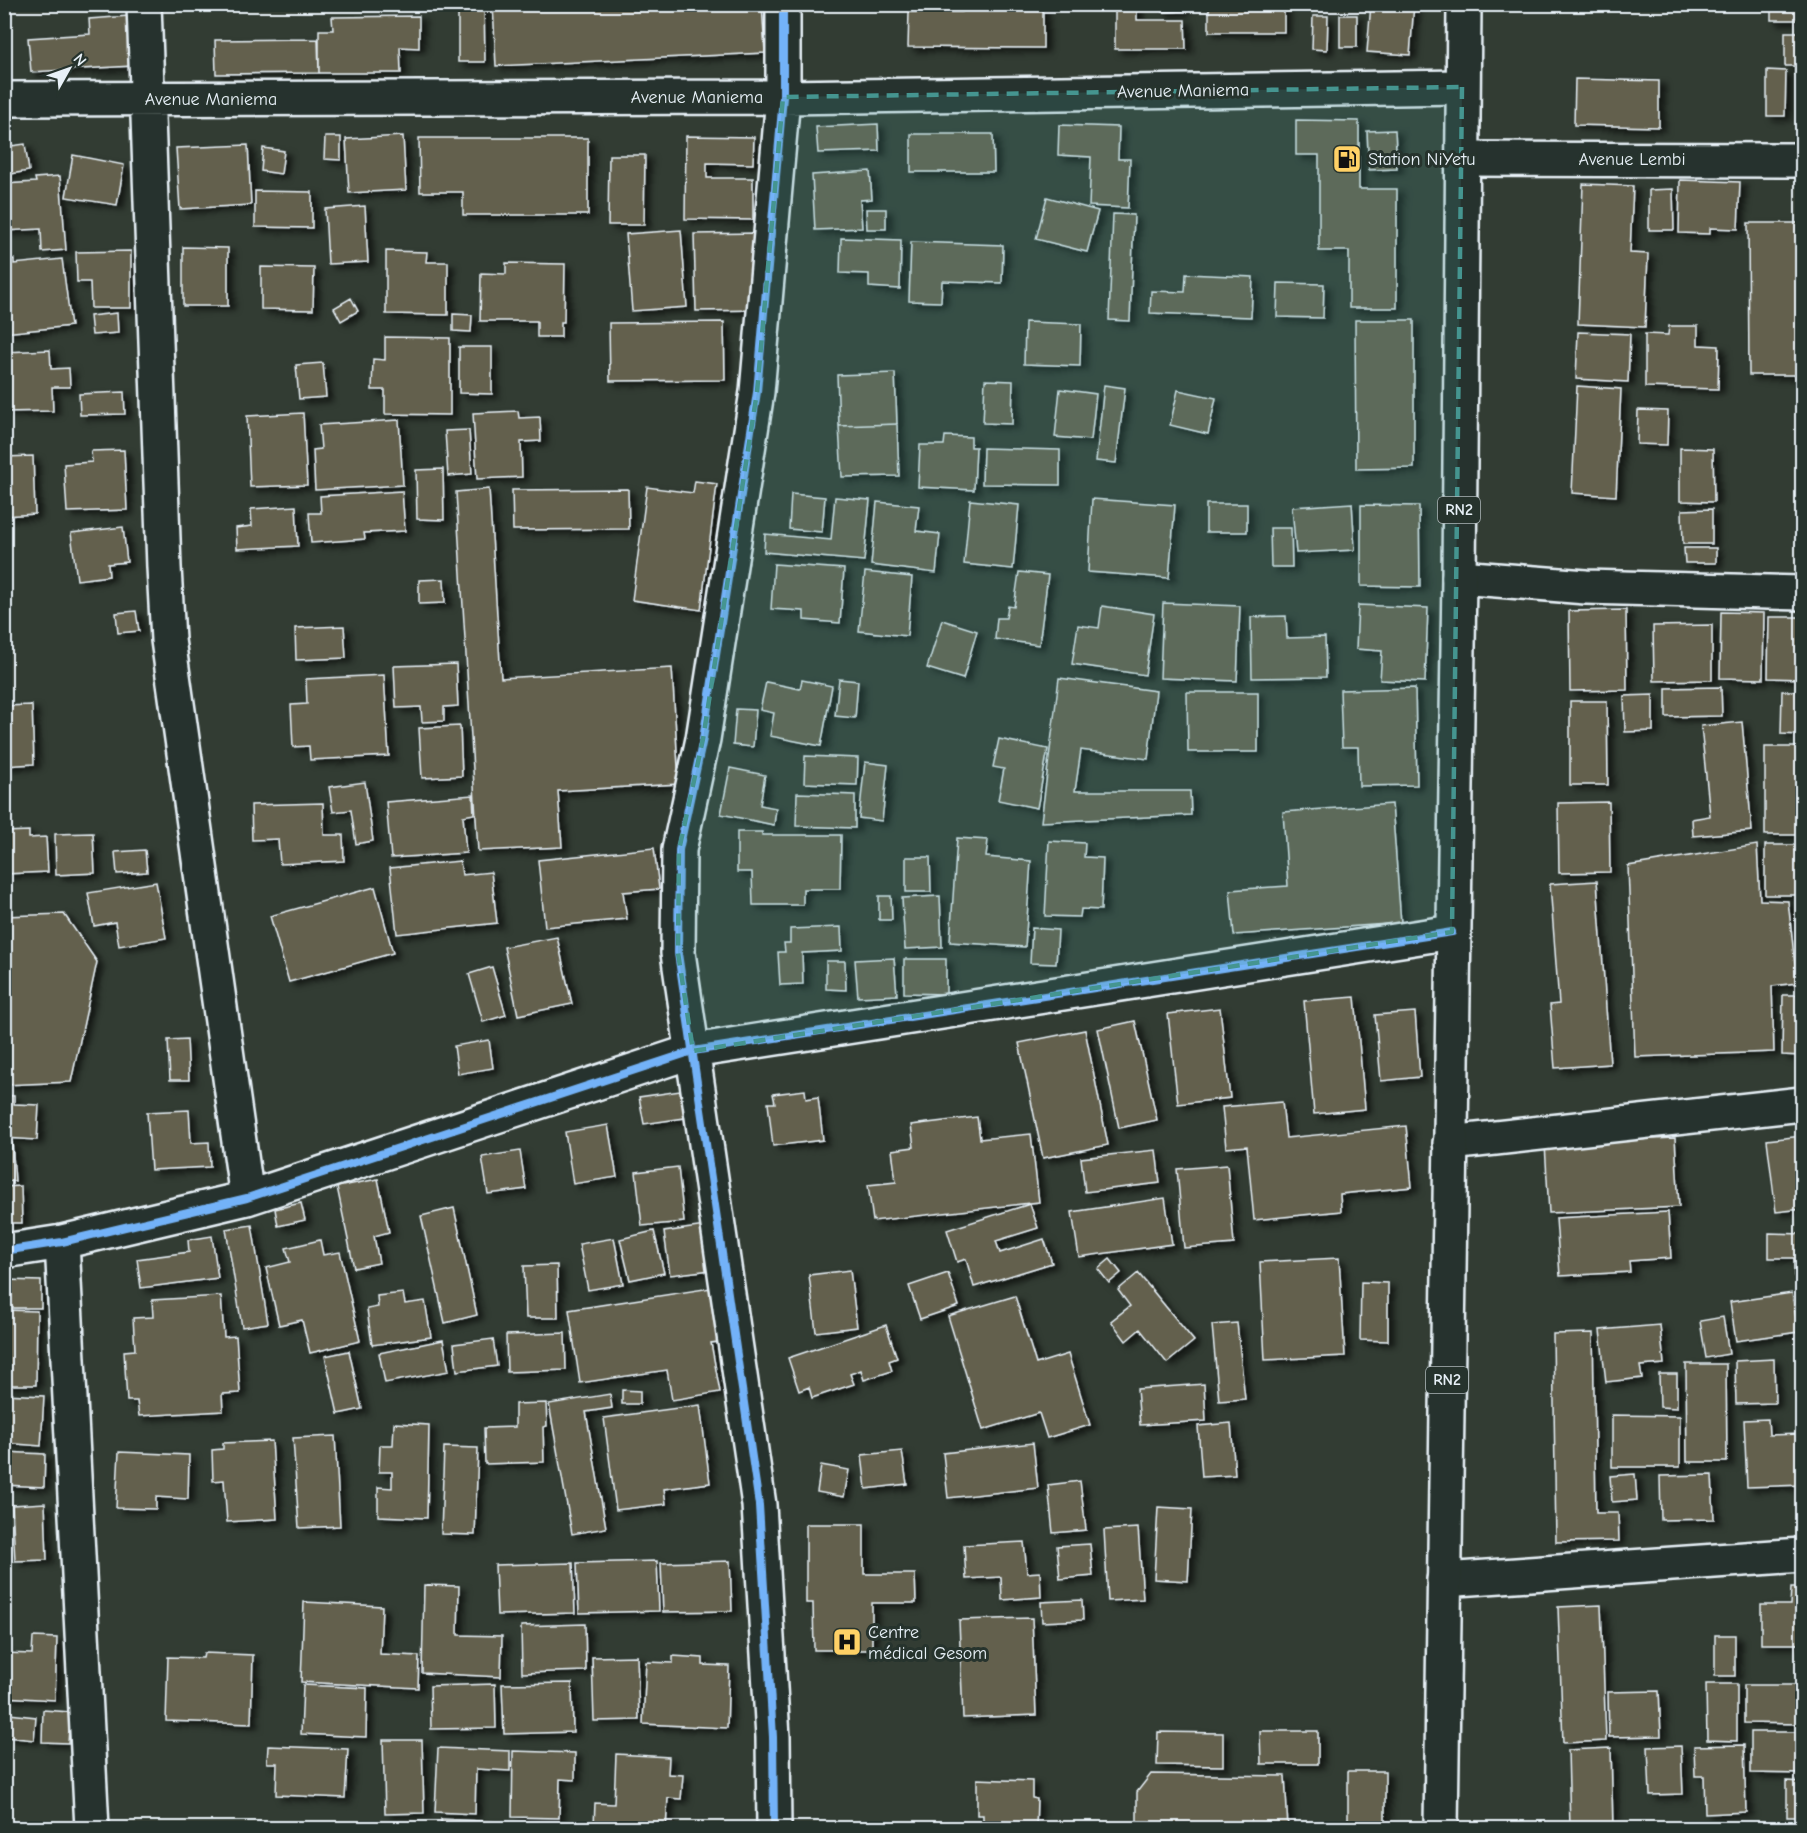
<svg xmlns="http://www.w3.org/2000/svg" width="1807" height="1833" font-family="'Comic Neue',sans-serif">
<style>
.building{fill:#63604d;stroke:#e8f1f8;stroke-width:1.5;filter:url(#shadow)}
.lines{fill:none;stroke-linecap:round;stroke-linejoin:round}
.minor-casing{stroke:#e8f1f8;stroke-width:38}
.trunk-casing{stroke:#e8f1f8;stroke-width:38}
.minor{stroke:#26332d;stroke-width:33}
.trunk{stroke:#26332d;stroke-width:33}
.cycleway-casing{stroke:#26332d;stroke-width:11}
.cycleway{stroke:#73b2f8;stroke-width:8}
.marked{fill:#459590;fill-opacity:0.2;stroke:#459590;stroke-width:4.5;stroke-dasharray:12 8;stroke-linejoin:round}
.labels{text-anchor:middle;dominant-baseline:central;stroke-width:6;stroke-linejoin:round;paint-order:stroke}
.shield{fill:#26332d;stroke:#aeb8bb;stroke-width:1.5}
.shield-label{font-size:16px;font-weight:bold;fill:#e8f1f8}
.street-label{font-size:18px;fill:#e8f1f8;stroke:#26332d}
.poi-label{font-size:18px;fill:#e8f1f8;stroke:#26332d;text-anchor:start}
</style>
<defs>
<filter id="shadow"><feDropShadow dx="6" dy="4" stdDeviation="3" flood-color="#0009"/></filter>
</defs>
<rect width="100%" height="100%" fill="#323c33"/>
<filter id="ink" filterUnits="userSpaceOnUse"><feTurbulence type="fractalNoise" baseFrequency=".0167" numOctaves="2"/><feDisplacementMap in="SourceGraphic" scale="12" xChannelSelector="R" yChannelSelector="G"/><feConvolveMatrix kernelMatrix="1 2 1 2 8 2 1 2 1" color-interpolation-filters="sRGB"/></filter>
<g filter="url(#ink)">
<path class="building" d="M458,4H484L485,62H458Z
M493,4H762L765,53L496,66Z
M962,4H1043V48L908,47L909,12H962Z
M1115,4H1137V20H1185L1186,49H1115Z
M1161,4H1183V11L1162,12Z
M1209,4H1284V32H1209Z
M1371,4H1414L1410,55L1367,52Z
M1771,4H1802V20H1771Z
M1340,15H1357V47H1340Z
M129,16L132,66L31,72L28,38L90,34L89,19Z
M419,16V48L400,47L401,73H319V30H333L332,17Z
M1313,16H1328L1327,50L1312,49Z
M1785,32H1802V74H1795V66H1785Z
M318,39L319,73L216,74L215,40Z
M1767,70L1786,71L1785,116H1767Z
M1575,79L1659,81V127L1574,125Z
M1296,120L1359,121V189H1397V308H1349V251H1319V155H1296Z
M878,124L879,151L818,153L816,127Z
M1059,125L1119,127L1118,159H1130L1128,208L1089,206L1091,157L1058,155Z
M1395,130L1397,169L1369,170L1367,131Z
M911,134H993L994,172H911Z
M403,136L406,190L349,193L346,139Z
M686,136L754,137L753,164L707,163V178H753V220L685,219Z
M325,137H341V160L324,159Z
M419,138H588V215H463V192H420Z
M25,144L29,171L4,175V147Z
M248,145L251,205L180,209L176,148Z
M263,148L284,151L281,174L261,171Z
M73,155L124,165L117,205L66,197Z
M609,155H645L644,225H608Z
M870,171L872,199L860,200L862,228L815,230L812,175Z
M60,176L66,250L42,252L41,229L4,231V184L36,182L35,178Z
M1680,180L1740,182L1738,229L1710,228V234L1679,233Z
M1583,184L1633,186L1630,253L1648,254L1645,327L1578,324Z
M1673,189L1674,230H1649V190Z
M255,191L312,192V228L255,227Z
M1801,191H1802V375H1749L1748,223H1801Z
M1047,197L1098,211L1087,252L1036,239Z
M365,206L368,262L328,264L325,209Z
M866,209H886V229H867Z
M1113,214L1134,215L1130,321L1109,320Z
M681,230L687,307L632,311L626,234Z
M757,233L759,310L696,311L694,234Z
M841,238L901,240L900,289L869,287V274L840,273Z
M911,242L1003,245L1002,283L942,281L941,302L909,301Z
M183,247L228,248V306H183Z
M131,251V308H91L90,282H77L76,252Z
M386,251L427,252L426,262H448V315L386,314Z
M14,259V264L62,259L71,326L4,333V317L10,316L4,260Z
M506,263L565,264L564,322H561V337H537V321H480L481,273L506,274Z
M261,267L314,268L313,310L261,309Z
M1186,274L1253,277L1251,317L1150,313L1151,291L1185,292Z
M1278,283L1324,284L1323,318L1277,317Z
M351,298L358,311L341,321L334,308Z
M117,313L118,333L92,335L90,316Z
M453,314L472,315L471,332L453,331Z
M1355,320H1414V468L1356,469Z
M724,322L725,380L610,381L609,323Z
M1025,322L1081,324L1080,366L1024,364Z
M1669,326H1698V345L1719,346L1718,389L1645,387V334L1668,335Z
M1578,332L1630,334L1628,382L1576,379Z
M385,337L450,338V415L385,414V390H372L373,359L385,360Z
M459,347H492V394L459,393Z
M50,350L51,369L69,368L70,387H52L53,411L4,412V352Z
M323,363L326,397L299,399L296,365Z
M895,373L897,424L839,426L837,375Z
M985,380L1013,381L1012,424L983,423Z
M1104,385L1125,388L1116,463L1096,461Z
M1577,386L1621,389L1616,496L1572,493Z
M1060,389L1096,394L1091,440L1055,437Z
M1178,390L1216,398L1208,434L1170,425Z
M124,392L125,414L80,415L79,394Z
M1638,410L1668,411L1667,445L1637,444Z
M518,411L519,418L540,417L541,441L521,442L522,477L477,479L473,413Z
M303,413L307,485L250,487L247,416Z
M399,420L403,485L315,490L313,450L321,449L319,425Z
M897,424L899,476L842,477L839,426Z
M469,430L472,474L448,476L445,431Z
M945,436L971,437V447H976L974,490L918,487L920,445H944Z
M983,448L1060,450V485L982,484Z
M1680,448L1713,449L1714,502L1680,501Z
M124,450L127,510L67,512L64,464L92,462L91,451Z
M33,456L35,514L4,516V457Z
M443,469L444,520L417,519L416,470Z
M695,481L717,484L701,610L632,600L647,487L693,493Z
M489,489L501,678L672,668L679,784L558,791L562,847L478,851L456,492Z
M628,489L629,529L513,530L512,490Z
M402,491L405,531L364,533L365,539L311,543L309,513H321L320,496Z
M791,494L825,497L822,532L789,529Z
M835,497L870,500L864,561L764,552L765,534L831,540Z
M1092,499L1175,505L1169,578L1088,572Z
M970,500L1019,505L1013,569L964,564Z
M877,502L919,506L916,531L940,534L936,573L871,565Z
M1352,503L1355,550L1296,553L1292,507Z
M1206,504H1247V532H1206Z
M1361,505L1419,506L1420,587L1361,586Z
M296,506L298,546L237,549L236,528L252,526L251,509Z
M1712,509V544H1683L1682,510Z
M123,527L127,562L108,564L109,576L77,580L71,533Z
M1270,528H1291L1292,567H1271Z
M1684,548H1716V563H1685Z
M774,564L844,569L840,623L804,620V611L771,609Z
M865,572L912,577L907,636L859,631Z
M1019,572L1048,575L1039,645L995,639L997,618H1006L1008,606L1014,607Z
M444,579L445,603L419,604V580Z
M1163,603L1240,606L1237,681L1160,678Z
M1358,605L1428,608L1425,682L1380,680L1382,651L1356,649Z
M1102,606L1154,614L1145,675L1072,664L1078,625L1099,628Z
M1626,610L1627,690L1570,691L1569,611Z
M136,611L139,631L118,633L116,613Z
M1721,612L1764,613L1763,679L1720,678Z
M1286,616L1287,638L1325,637L1326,677L1252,678L1251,617Z
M1769,617H1802V679L1768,678Z
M942,620L977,631L963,679L927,668Z
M1712,625V680L1654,681L1653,626Z
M344,626L346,658L296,660L295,628Z
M456,664L458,706L444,707V721L422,722L421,707L396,708L394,666Z
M384,675L389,756L310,760L309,746L293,747L291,705L307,704L306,679Z
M1059,678L1156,691L1148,759L1081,750L1075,791H1190L1191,815L1041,822Z
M839,679L858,681L855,718L835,716Z
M802,680L832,686L821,746L770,736L774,713L760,710L766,682L800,689Z
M1721,687L1722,716L1666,717V688Z
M1415,688L1417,785L1359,786L1358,747H1342L1340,690Z
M1782,691H1802V735L1781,734Z
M1187,692H1258V752H1188Z
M1653,695V731L1625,732L1624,696Z
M1570,701H1607L1608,785H1570Z
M32,705L34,764L4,766V706Z
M736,709L756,710L753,747L733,745Z
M1742,722L1752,831L1693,836L1692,819L1710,816L1701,726Z
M460,726L462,776L422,778L419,728Z
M999,739L1048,749L1037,808L998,800L1004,769L993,767Z
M1765,747H1802V835H1765Z
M805,756L858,758L857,785L804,783Z
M865,762L888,765L882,821L859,818Z
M730,768L765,775L760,805L776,808L774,825L721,814Z
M365,782L373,841L356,844L351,810L333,812L329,787Z
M797,793L855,795V828L796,826Z
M473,795L474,814L463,816L466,853L391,858L386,802Z
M1609,802L1610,872L1559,873L1558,803Z
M323,803L324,835H343L344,861L280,864L278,839L252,840L251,805Z
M1392,804L1401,923L1234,935L1230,890L1288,886L1283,812Z
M29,831V838L46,837L48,872L4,874V832Z
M737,832H762V835H841L840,889H803V905H753L752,872H737Z
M93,833L95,873L56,875L55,834Z
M957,838L988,840L986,857L1031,861L1025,947L950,942Z
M1049,841L1085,843L1084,857L1103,858L1101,910L1081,909L1080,917L1045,916Z
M1757,845L1760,900L1788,901L1797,983L1772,986L1774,1052L1635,1057L1628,866Z
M1765,845H1802V886H1798V895H1765Z
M654,848L659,889L623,892L627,919L545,927L538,860Z
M145,850L147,872L117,874L115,852Z
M906,857H930L931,892H906Z
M460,861L462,875L491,872L497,923L397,934L390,868Z
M1597,881L1610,1064L1555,1068L1550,1005L1559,1004L1550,884Z
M156,882L166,938L119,946L115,922L94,926L88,893Z
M375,887L393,953L289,982L270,916Z
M879,896H891L892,920H879Z
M940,896L942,947L905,949L902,898Z
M64,914L97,962L71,1082L4,1085V916Z
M841,927L842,951L802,953L803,984L780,985L778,952H785L784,943H790V929Z
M1032,928L1058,930L1056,964L1030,963Z
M557,937L572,1004L518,1015L504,947Z
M894,958L897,995L858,997L855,960Z
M904,959H946V994L904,993Z
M826,961H845L846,990L826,989Z
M492,967L506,1015L483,1022L469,974Z
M1783,995H1802V1056L1782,1055Z
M1355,997L1365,1109L1314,1114L1304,1001Z
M1220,1008L1230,1098L1178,1104L1168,1014Z
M1415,1012L1420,1077L1381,1081L1375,1015Z
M1135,1021L1157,1120L1119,1128L1098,1029Z
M1085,1030L1108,1145L1043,1158L1019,1043Z
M187,1039L189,1080H170L168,1040Z
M489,1040L493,1068L458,1074L454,1046Z
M687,1090L691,1117L644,1124L639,1097Z
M805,1090L806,1099L818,1097L823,1140L773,1146L768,1103H775L773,1094Z
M4,1095L14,1096V1104L39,1105L37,1140L4,1138Z
M1282,1102L1286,1138L1406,1126L1412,1187L1340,1194L1341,1211L1254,1220L1247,1146L1226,1148L1222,1107Z
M189,1110L191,1143L209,1142L210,1167L151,1170L147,1112Z
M977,1117L980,1139L1031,1134L1039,1202L873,1221L868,1185L896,1182L892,1150L914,1147L911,1125Z
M608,1125L617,1177L573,1184L565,1132Z
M1802,1136V1209L1776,1212L1767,1140Z
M1675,1138L1679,1207L1549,1213L1545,1144Z
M4,1143H12L15,1181H4Z
M1156,1150L1160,1183L1085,1192L1081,1158Z
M520,1151L526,1189L488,1194L482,1157Z
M1227,1165L1234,1244L1184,1248L1177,1169Z
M678,1167L684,1222L642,1226L636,1172Z
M378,1179L389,1232L374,1236L379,1263L354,1268L337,1187Z
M21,1186L22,1223H4V1187Z
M1165,1198L1172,1244L1079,1257L1072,1212Z
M301,1203L305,1220L278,1226L275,1209Z
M1030,1204L1038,1228L996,1241L1000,1253L1044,1239L1052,1263L974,1287L966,1259L957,1262L947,1230Z
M454,1208L477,1315L445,1323L421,1216Z
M1668,1212L1671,1258L1629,1261L1630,1272L1560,1276L1556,1218Z
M252,1225L268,1323L242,1327L226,1229Z
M705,1226L711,1270L670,1275L664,1232Z
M654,1231L664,1273L630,1280L620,1239Z
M1769,1233L1802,1234V1276H1794V1258H1769Z
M212,1236L218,1278L141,1288L137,1259L189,1252L188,1240Z
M614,1238L623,1284L588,1290L579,1244Z
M320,1240L323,1255L340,1252L360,1341L310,1353L302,1320L279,1325L266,1268L290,1262L286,1248Z
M1339,1258L1345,1356L1265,1360L1260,1262Z
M1110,1259L1121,1273L1109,1283L1098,1269Z
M557,1265L558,1318H526L524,1266Z
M850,1270L857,1327L816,1332L809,1275Z
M948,1273L959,1306L920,1319L909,1286Z
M1138,1273L1194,1341L1167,1363L1140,1329L1126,1341L1111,1321L1130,1306L1118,1290Z
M4,1280L41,1281V1308H4Z
M1361,1282L1388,1283V1341L1360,1340Z
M717,1287L725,1341L711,1343L720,1392L672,1400L667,1370L580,1383L569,1310Z
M403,1293L405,1304L425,1301L431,1337L372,1345L367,1309L378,1307L377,1296Z
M1792,1293L1798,1332L1736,1341L1730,1302Z
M221,1296L224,1337L236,1336L240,1393L222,1394L223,1411L139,1416L137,1401H127L124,1351L135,1350L133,1318L153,1317L152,1300Z
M1015,1296L1036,1364L1068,1354L1090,1425L1047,1438L1039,1413L983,1430L948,1316Z
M4,1310L37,1311L36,1385H4Z
M1723,1317L1729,1354L1706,1358L1700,1321Z
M1237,1323L1245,1399L1219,1401L1212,1325Z
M886,1325L897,1358L889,1361L892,1371L864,1380L861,1370L850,1374L854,1384L812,1398L809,1387L799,1391L788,1358Z
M1660,1325L1664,1364L1640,1366L1642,1378L1606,1382L1600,1330Z
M565,1333L566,1370L507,1372L506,1335Z
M1593,1333L1596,1513H1618L1619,1541L1556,1542L1553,1334Z
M493,1339L497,1366L457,1371L454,1344Z
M443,1340L449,1371L385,1383L379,1353Z
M349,1351L362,1409L338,1414L325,1356Z
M1774,1359L1775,1403L1736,1404L1735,1361Z
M1686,1364H1726L1727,1462H1687Z
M1659,1374H1677V1408L1660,1407Z
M1204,1384L1206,1421L1140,1425L1137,1389Z
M622,1390L640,1391V1404H622Z
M4,1394L44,1396L41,1446L4,1443Z
M610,1394L612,1408L586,1412L606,1528L572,1534L549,1404Z
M546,1403L547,1426L543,1427L544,1462L485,1464L484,1428L515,1427V1404Z
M700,1405L710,1483L664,1489L666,1504L616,1510L604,1418Z
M1612,1415L1680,1416V1467H1612Z
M1768,1419L1769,1435L1802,1434V1485L1747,1487L1744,1420Z
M394,1423L429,1425L427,1518L378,1516V1487L392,1488V1472H379L380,1445H393Z
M1231,1423L1235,1475L1202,1477L1198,1426Z
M335,1436L340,1526L299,1528L293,1438Z
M272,1441L277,1519L227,1522L224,1480L213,1481L212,1450L223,1449V1443Z
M1033,1443L1038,1488L948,1498L943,1453Z
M444,1447L478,1448L475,1535L441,1534Z
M902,1451L907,1484L866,1489L862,1455Z
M4,1452L45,1454L44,1487L4,1485Z
M119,1452L189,1455L188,1499L156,1497V1509L116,1508Z
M821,1465L849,1470L844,1497L817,1492Z
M1635,1474L1637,1500L1612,1502L1610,1476Z
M1712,1475L1714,1519L1661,1520L1660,1476Z
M1080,1481L1086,1530L1053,1533L1048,1485Z
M1798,1487H1802V1537H1801Z
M45,1503L47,1560L15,1561L12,1505Z
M1158,1507L1192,1509L1188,1581L1154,1579Z
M806,1524H864V1574H915L916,1603H872V1650H814L813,1603H806Z
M1138,1528L1143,1599L1108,1601L1104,1530Z
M1024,1542L1027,1573L1040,1572L1041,1597L1002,1600L1001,1577L966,1579L964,1545Z
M1090,1544L1093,1576L1060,1579L1057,1546Z
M657,1561L659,1611L579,1613L577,1563Z
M730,1561L732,1611L663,1612L661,1563Z
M573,1563L575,1613L497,1615L495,1565Z
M424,1585L459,1586L458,1635L502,1636L501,1677L422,1673Z
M1791,1588H1802V1644H1761V1605H1790Z
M1082,1600L1083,1620L1042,1622L1041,1602Z
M304,1602L382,1606L380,1654L419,1656L418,1688L301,1682Z
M1601,1605L1606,1741L1563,1743L1558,1607Z
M1032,1618L1036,1715L963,1718L959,1620Z
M585,1624L586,1671L522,1673L521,1626Z
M1715,1635H1735V1676H1715Z
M33,1637L57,1638L55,1700L4,1697V1653L32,1654Z
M204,1653L253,1655L251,1724L166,1721L168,1657L203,1658Z
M637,1656L639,1720L594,1721L592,1657Z
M673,1656L703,1658V1665L729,1666L727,1728L643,1724L646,1662L673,1663Z
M572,1683L573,1732L504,1734L502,1684Z
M495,1684L496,1728L431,1729L430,1686Z
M1706,1684H1737V1741L1707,1740Z
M303,1685L367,1688L366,1737L301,1734Z
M1744,1685H1802V1724L1744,1723Z
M1659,1691L1661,1736L1609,1737L1608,1692Z
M43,1710L70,1712L68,1743L42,1742Z
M9,1714L36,1717L34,1740L6,1737Z
M1260,1731H1318V1764H1261Z
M1158,1732L1223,1733V1766L1157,1765Z
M1751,1732H1802V1774L1751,1773Z
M383,1740H422L424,1813L385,1814Z
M1744,1745L1746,1812L1705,1814L1704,1776H1695L1694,1746Z
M268,1746L348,1749L345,1798L276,1795L277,1763H267Z
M1681,1746L1683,1794L1650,1795L1648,1747Z
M438,1748L510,1751V1771L476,1769L475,1814L435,1812Z
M1611,1748L1613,1828H1570L1568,1750Z
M513,1751L575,1753V1780L560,1779L559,1818L512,1817Z
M616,1754L669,1757L668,1774L683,1775L681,1799L668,1798L666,1828L594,1826L595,1803L614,1804Z
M1348,1771H1385V1828H1348Z
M1151,1774L1285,1776L1288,1828H1137V1792Z
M977,1779L1032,1781V1798L1037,1799L1036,1828H983V1815H977Z
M1787,1781L1802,1782V1817H1787Z
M441,1819L499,1822V1828H441Z
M855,1824L890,1826V1828H855Z"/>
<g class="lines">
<g class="minor-casing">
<path id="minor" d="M144,4L164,567L168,640L247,1198
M4,99L783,97L1462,87
M1462,159L1802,160
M1459,577L1586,587L1802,593
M1450,1143L1802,1104
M62,1242L92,1828
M4,1251L62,1242L247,1198L693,1051L1452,932
M1444,1580L1802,1555
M774,1828L773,1737L759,1505L678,953L679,850L703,739L757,392L783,97V4"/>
</g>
<g class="trunk-casing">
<path id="trunk" d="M1441,1828L1459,577L1464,4"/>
</g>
<use href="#minor" class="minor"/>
<use href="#trunk" class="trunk"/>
<g class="cycleway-casing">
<path id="cycleway" d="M4,1251L62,1242L247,1198L693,1051L1452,932
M774,1828L773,1737L759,1505L678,953L679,850L703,739L757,392L783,97V4"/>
</g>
<use href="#cycleway" class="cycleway"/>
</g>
</g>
<path class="marked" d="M1462,87L1452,932L693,1051L678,953L679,850L703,739L757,392L783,97Z"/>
<defs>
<g id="fuel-square" transform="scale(1.5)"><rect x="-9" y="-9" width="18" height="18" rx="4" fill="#ffd166" stroke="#26332d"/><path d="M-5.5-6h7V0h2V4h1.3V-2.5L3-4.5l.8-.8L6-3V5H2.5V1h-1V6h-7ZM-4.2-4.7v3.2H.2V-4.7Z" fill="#111"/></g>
<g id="hospital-square" transform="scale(1.5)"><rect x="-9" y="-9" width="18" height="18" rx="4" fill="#ffd166" stroke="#26332d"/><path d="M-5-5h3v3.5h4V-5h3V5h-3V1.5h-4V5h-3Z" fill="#111"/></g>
</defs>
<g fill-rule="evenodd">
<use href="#fuel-square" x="1347" y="159"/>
<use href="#hospital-square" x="847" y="1642"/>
</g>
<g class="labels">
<g class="shield">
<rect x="1438" y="497" width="42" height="26" rx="4.5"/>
<rect x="1426" y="1367" width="42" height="26" rx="4.5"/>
</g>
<g class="shield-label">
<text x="1459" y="510">RN2</text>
<text x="1447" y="1380">RN2</text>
</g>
<g class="street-label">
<text transform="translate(1183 91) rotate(-1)">Avenue Maniema</text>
<text x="697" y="97">Avenue Maniema</text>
<text x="211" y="99">Avenue Maniema</text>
<text x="1632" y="159">Avenue Lembi</text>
</g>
<g class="poi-label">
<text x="1368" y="159">Station NiYetu</text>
<text x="868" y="1632">Centre<tspan x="868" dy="21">médical Gesom</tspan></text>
</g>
</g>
<rect width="1807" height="1833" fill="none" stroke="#26332d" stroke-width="24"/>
<rect x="12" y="12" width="1783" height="1809" fill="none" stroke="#e8f1f8" stroke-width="2" filter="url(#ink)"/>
<g transform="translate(69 69) rotate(50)" stroke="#26332d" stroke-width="4.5" paint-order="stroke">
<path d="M0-4.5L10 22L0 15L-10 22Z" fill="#e8f1f8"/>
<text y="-9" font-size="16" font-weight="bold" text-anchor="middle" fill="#e8f1f8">N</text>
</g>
</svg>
